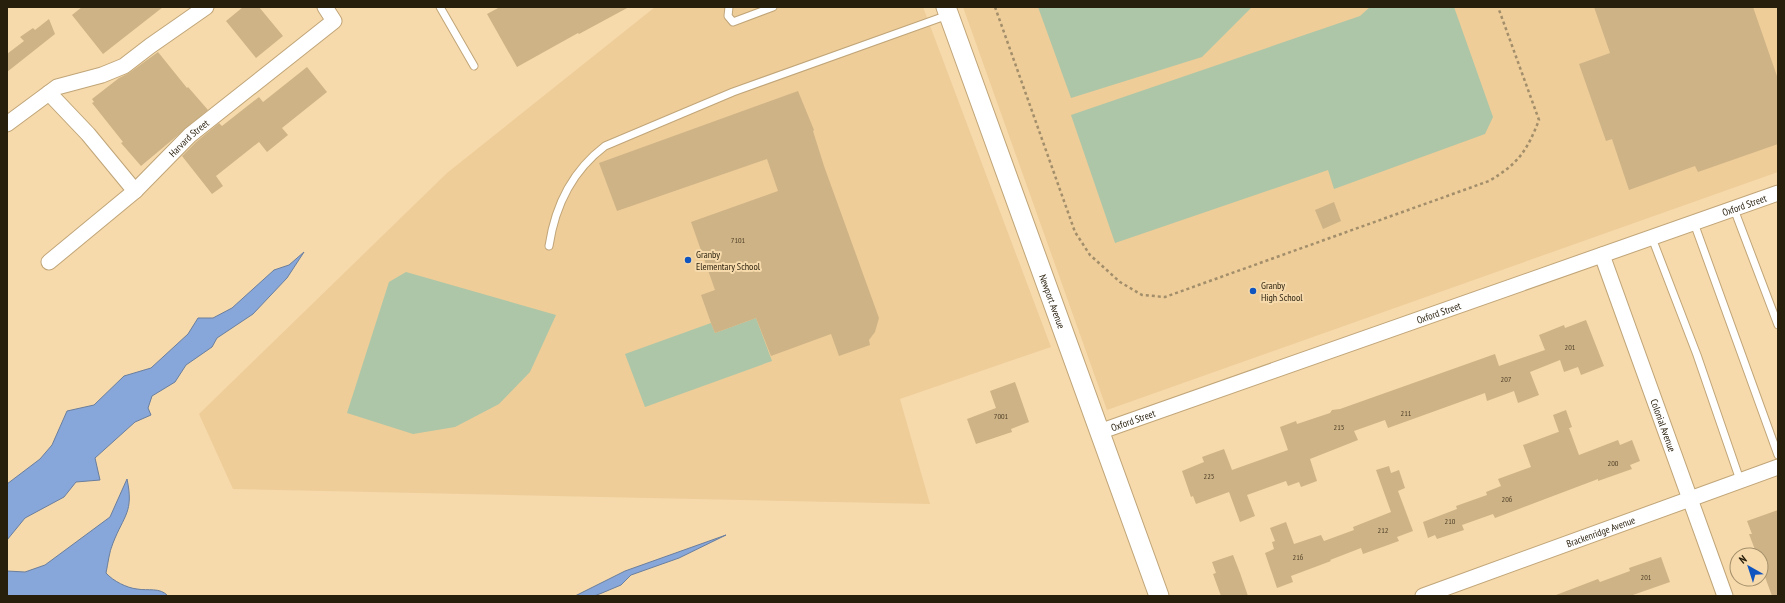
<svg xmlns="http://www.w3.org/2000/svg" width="1785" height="603" font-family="'PT Sans Narrow',sans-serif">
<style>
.built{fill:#eecd99}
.green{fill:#acc6a7}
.water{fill:#87a7db;stroke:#6a7e9d}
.building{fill:#ceb386}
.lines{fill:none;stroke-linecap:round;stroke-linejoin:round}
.service-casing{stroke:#c0a578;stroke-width:9}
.minor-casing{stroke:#c0a578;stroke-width:17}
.tertiary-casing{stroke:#c0a578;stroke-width:21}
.path{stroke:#a28e6a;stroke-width:2.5;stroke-dasharray:3 3;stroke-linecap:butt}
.service{stroke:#fff;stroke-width:7}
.minor{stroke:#fff;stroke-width:15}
.tertiary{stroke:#fff;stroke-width:19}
.poi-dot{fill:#1054bf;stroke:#f6daab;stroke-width:1.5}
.labels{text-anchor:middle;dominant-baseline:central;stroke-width:4;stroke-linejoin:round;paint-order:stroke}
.number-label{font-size:8px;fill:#52432a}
.street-label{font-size:10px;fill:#281e0c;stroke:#f6daab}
.poi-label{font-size:10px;fill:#281e0c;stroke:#f6daab;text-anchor:start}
</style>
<rect width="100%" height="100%" fill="#f6daab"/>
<path class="built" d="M655,7H923L1051,347L900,399L930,504L233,489L199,414L447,173Z
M963,7H1778V172L1107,410Z"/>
<path class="green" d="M1038,7H1252L1202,57L1071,98Z
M1370,7H1454L1493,117L1485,134L1334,189L1328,170L1115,243L1071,115L1360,16Z
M406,272L556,315L530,372L499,404L455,427L413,434L347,413L389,282Z
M756,318L772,361L645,407L625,354L711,323L715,333Z"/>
<path class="water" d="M304,252L287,278L253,314L217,338L212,347L186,365L175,382L152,396L148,408L151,415L135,422L95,458L100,480L76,482L64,497L25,518L7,540V484L40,459L52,445L67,411L94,405L124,376L151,368L188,334L198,318H213L232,308L274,270L289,265Z
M127,479C134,512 124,515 113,543C109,552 108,564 106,573C113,581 127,588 137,589C148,591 160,587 168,596H7V571L25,572L45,565L110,517Z
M726,535L679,558L631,575L621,585L602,593L594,596H575L625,571Z"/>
<path class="building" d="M82,7H163L103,54L72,15Z
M243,7H259L283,36L256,58L226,21Z
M500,7H629L579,34L578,33L517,67L487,14Z
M1594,7H1753L1778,79V144L1698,172L1695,166L1629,190L1612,139L1606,141L1579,64L1610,53Z
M49,19L55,34L7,72V54L24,41L20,37L33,28L35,30Z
M158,52L187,88L188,87L208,110L141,166L121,143L123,142L92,103L94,102L92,99L119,78L129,73Z
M307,67L327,92L282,128L288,135L267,152L259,142L216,176L223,186L212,194L182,156L196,142L219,123L222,126L259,97L263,102Z
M798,91L814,130L813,131L824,166L879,318L875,332L869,340L870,345L839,356L831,334L771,356L756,318L715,333L711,323L701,295L715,290L691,222L778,191L767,159L617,211L599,163Z
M1334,202L1341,221L1323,229L1315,210Z
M1586,320L1604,366L1581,375L1578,367L1564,372L1560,360L1530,372L1539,395L1518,403L1514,391L1487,401L1485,393L1388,428L1385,420L1354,431L1358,440L1310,459L1317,481L1301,487L1299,482L1288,486L1286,481L1247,495L1255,516L1240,522L1229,492L1196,504L1193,496L1191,497L1182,471L1204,462L1202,457L1224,449L1232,470L1288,450L1280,427L1296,421L1297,424L1330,413L1332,410L1340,409L1495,354L1499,366L1545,350L1539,335L1564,325L1565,328Z
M1015,382L1029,422L1011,429L1012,432L976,444L967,419L996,408L990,391Z
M1566,410L1572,427L1559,432L1553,415Z
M1569,428L1579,455L1618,440L1620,445L1632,440L1640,461L1630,465L1632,469L1598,481V479L1495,518L1493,514L1462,525L1464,530L1437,539L1435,535L1428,538L1423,522L1457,509L1456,506L1487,495L1486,492L1501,486L1498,479L1531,467L1523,445Z
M1389,466L1391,473L1399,470L1405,488L1398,491L1413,531L1397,537L1399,541L1363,554L1361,548L1330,560L1331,561L1291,576L1293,582L1277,588L1265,553L1274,549L1272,542L1275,541L1270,528L1286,522L1294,544L1321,535L1324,541L1354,530L1353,527L1391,512L1376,470Z
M1778,510V596H1772L1761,566V555H1757L1749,534H1752L1747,521Z
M1233,555L1240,573L1248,596H1221L1213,574L1216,573L1212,562Z
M1661,557L1670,582L1630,596H1557L1556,595L1598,579L1600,582L1630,571L1629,568Z"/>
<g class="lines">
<g class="service-casing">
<path id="service" d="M440,7L474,66
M729,7L728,16L733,22L773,7
M1734,209L1778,325
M1694,223L1778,455
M1652,238L1697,355L1740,480
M549,246C555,206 572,171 605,146L733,92L948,15"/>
</g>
<g class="minor-casing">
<g id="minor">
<path d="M49,93L88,134L135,191"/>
<path d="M7,124L57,87L102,75L124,66L150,46L206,7"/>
<path id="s1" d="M1602,255L1725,596"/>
<path id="s2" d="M49,262L135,191L190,135L334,21L325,7"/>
<path id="s3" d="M1099,432L1778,193"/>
<path id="s4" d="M1423,596L1778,467"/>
</g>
</g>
<g class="tertiary-casing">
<g id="tertiary">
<path id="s5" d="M946,7L1159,596"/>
</g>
</g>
<path class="path" d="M995,7L1075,232L1090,255L1120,282L1142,295L1165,297L1489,181C1518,164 1527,151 1539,120L1498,7"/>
<use href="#service" class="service"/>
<use href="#minor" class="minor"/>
<use href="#tertiary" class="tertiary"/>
</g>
<g class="poi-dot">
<circle cx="688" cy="260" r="4"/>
<circle cx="1253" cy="291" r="4"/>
</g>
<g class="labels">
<g class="number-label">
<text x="738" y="240">7101</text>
<text x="1570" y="347">201</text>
<text x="1506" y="379">207</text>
<text x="1406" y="413">211</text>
<text x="1001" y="416">7001</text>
<text x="1339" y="427">215</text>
<text x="1613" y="463">200</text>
<text x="1209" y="476">225</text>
<text x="1507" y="499">206</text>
<text x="1450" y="521">210</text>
<text x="1383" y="530">212</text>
<text x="1298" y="557">216</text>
<text x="1646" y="577">201</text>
</g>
<g class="street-label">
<text stroke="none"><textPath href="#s2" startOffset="187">Harvard Street</textPath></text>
<text stroke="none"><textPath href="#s3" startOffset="684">Oxford Street</textPath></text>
<text stroke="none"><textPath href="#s5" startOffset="313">Newport Avenue</textPath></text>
<text stroke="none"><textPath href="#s3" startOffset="360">Oxford Street</textPath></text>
<text stroke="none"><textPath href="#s3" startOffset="36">Oxford Street</textPath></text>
<text stroke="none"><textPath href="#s1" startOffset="181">Colonial Avenue</textPath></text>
<text stroke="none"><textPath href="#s4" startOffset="189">Brackenridge Avenue</textPath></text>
</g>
<g class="poi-label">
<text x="696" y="254">Granby<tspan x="696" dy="12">Elementary School</tspan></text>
<text x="1261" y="285">Granby<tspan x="1261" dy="12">High School</tspan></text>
</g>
</g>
<rect width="1785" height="603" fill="none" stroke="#281e0c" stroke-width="16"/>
<g transform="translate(1749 567) rotate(321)"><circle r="19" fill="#f6daab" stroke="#a48f6b"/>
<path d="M0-3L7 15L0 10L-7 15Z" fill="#1054bf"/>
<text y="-6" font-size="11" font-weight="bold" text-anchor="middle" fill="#281e0c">N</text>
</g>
</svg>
